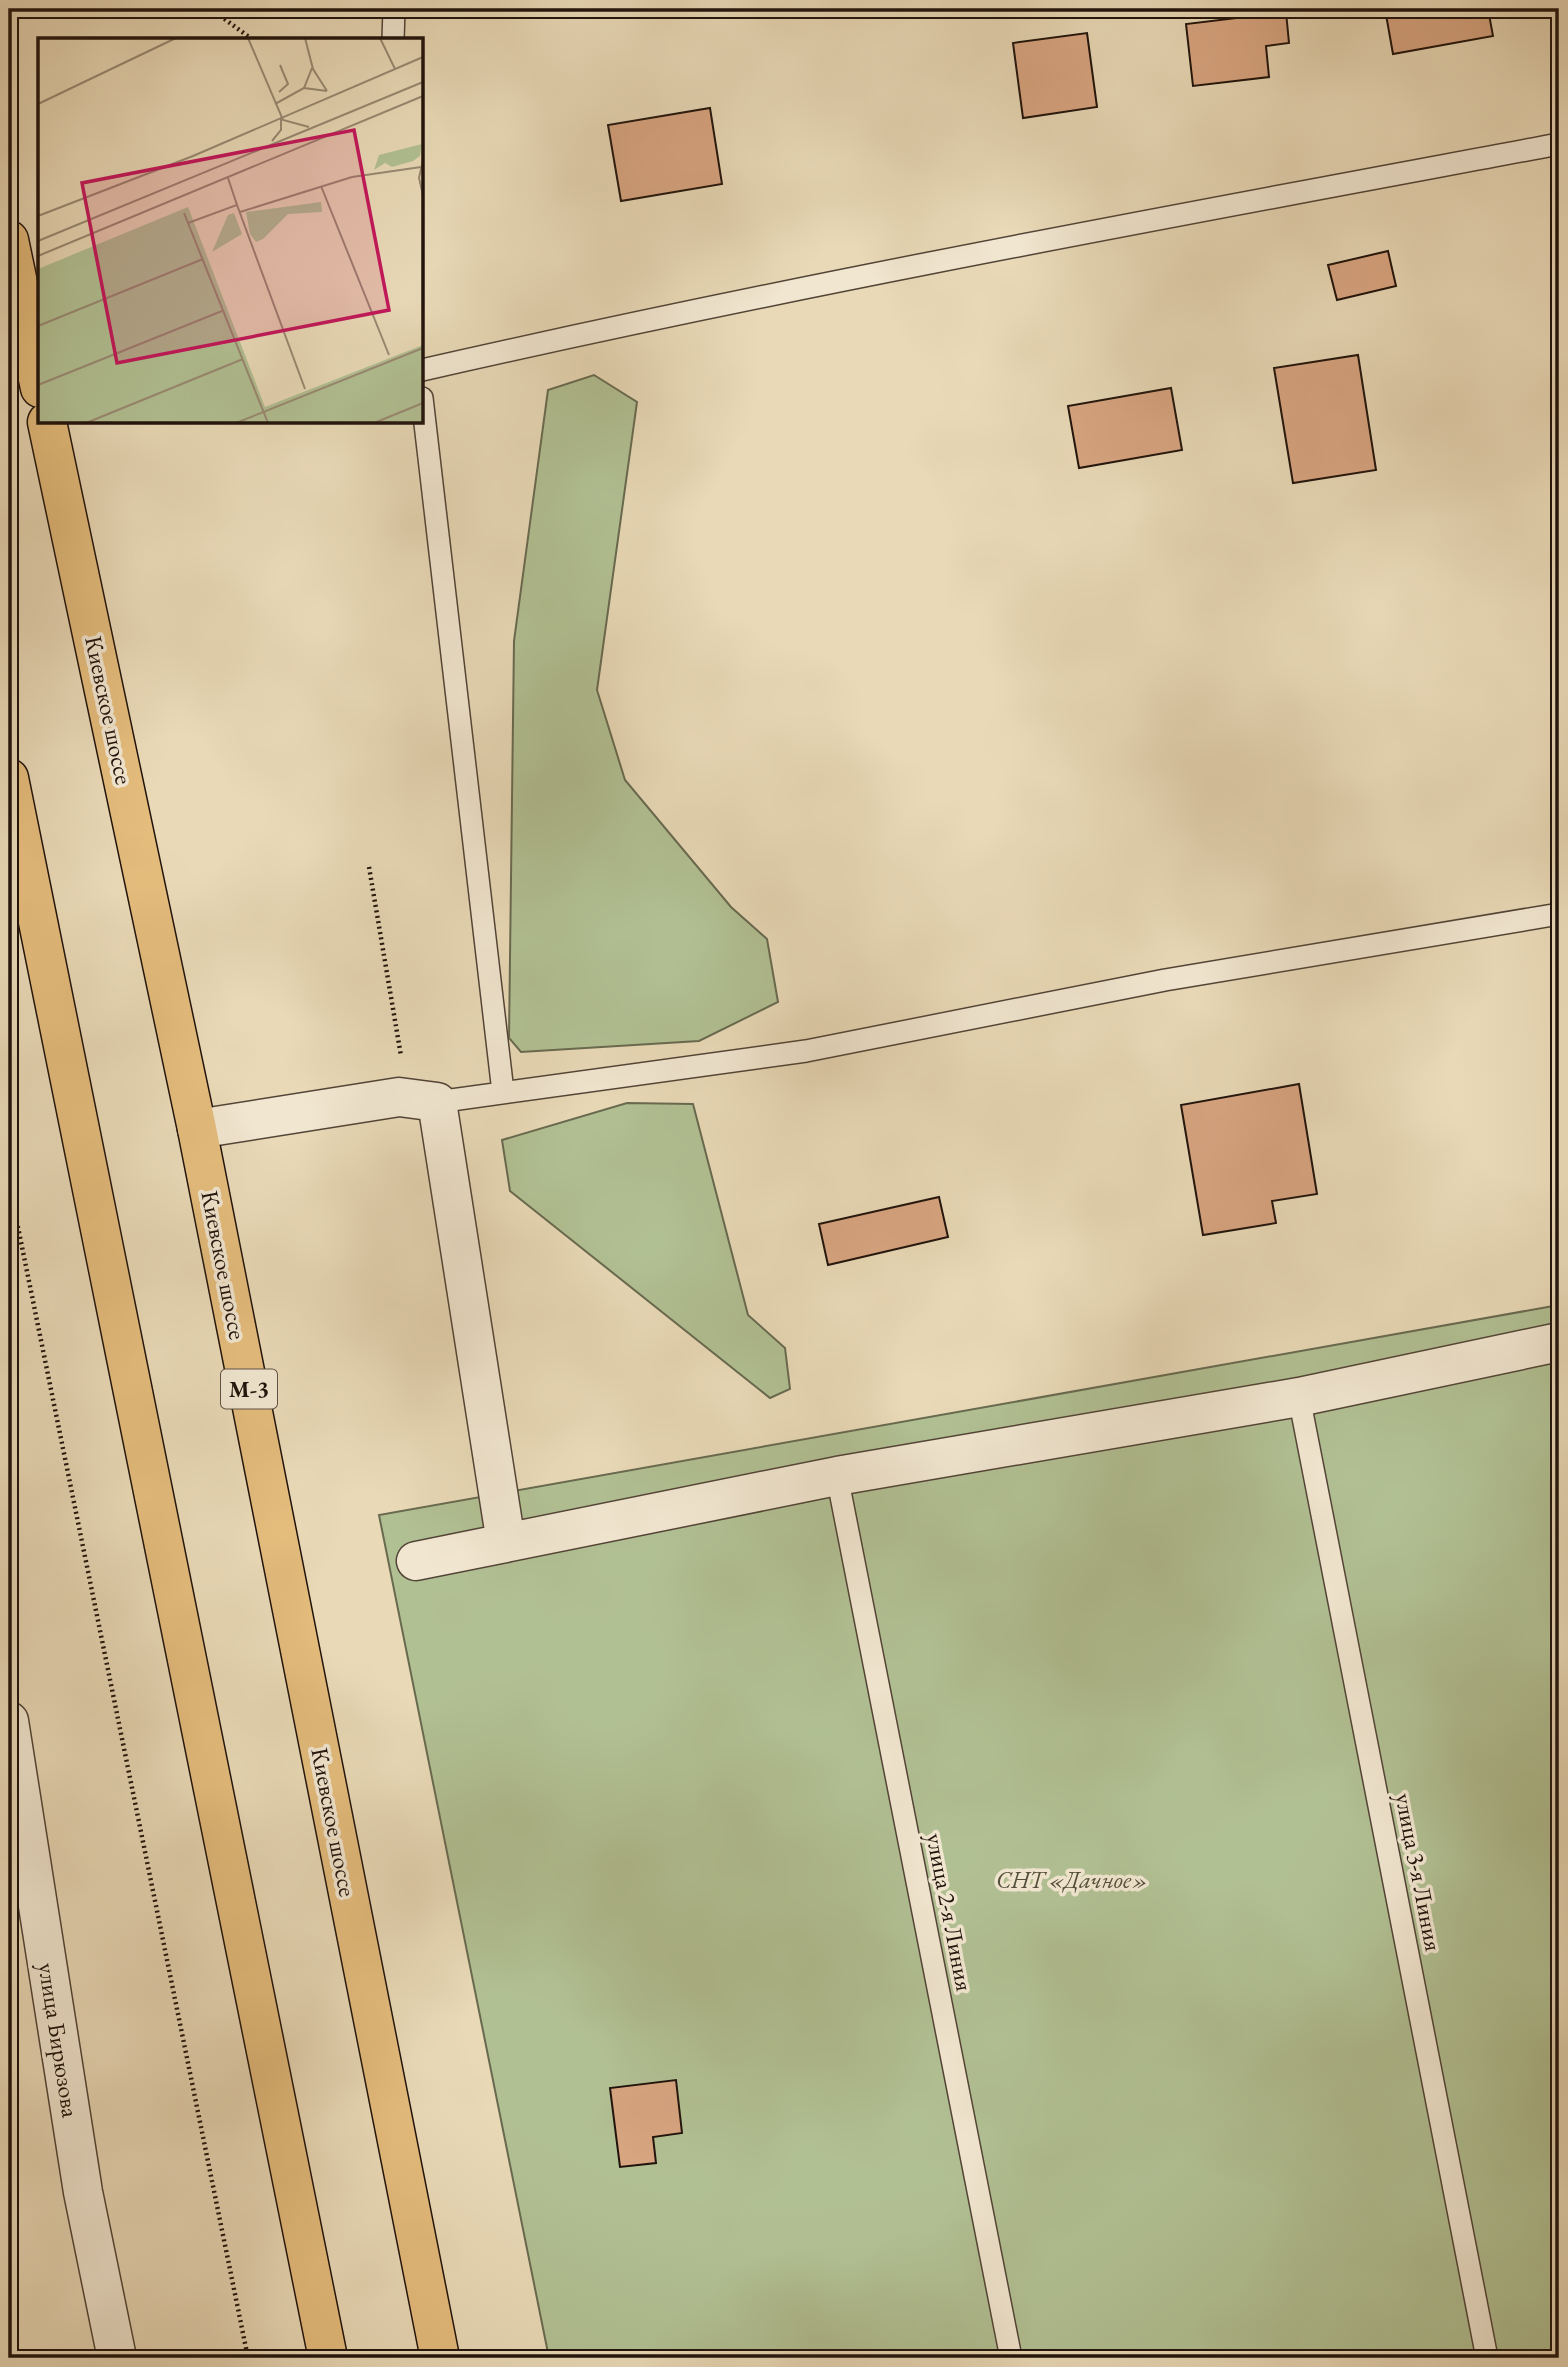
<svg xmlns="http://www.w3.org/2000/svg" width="1568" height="2367" font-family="'EB Garamond',serif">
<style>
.green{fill:#b1c093;stroke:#686a50;stroke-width:2}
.building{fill:#d8a581;stroke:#20130c;stroke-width:2}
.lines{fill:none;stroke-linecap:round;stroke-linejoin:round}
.service-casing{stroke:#524437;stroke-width:24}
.minor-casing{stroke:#524437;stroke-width:41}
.trunk-casing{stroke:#20130c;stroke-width:41}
.path{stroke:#20130c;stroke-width:4.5;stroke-dasharray:2 3.5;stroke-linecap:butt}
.service{stroke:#f1e6d0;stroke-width:21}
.minor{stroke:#f1e6d0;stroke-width:38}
.trunk{stroke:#e4bc7c;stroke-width:38}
.labels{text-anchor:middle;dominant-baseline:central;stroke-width:7;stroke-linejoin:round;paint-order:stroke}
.shield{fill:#f1e6d0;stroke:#5f5247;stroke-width:2}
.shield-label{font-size:23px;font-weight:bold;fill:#20130c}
.street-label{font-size:24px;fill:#20130c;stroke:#f1e6d0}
.park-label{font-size:24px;font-style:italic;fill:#53503b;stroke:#f1e6d0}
.inset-road{fill:none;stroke:#998a73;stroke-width:2}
.view{fill:#c2185b;fill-opacity:0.15;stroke:#c2185b;stroke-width:3.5}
.inset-edge{fill:none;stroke:#20130c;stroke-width:3.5}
</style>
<rect width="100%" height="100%" fill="#e9d9b7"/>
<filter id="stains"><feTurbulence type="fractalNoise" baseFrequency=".00286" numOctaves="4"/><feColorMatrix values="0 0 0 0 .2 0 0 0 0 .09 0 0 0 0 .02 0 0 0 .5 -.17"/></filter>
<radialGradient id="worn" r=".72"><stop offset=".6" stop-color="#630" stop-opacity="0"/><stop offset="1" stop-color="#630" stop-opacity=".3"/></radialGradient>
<path class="green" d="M594,375L637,402L597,690L625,780L731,907L767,939L778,1002L699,1041L521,1052L509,1038L514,641L548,390Z
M627,1103L693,1104L748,1315L785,1348L790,1389L770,1398L510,1191L502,1140Z
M1559,1305V2358H549L379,1515Z"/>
<path class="building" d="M1385,9H1488L1493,36L1393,54Z
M1286,12L1289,43L1266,46L1269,77L1193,86L1186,24Z
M1087,33L1097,107L1023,118L1013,43Z
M710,108L722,184L621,201L608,125Z
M1388,251L1396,286L1337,300L1328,265Z
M1358,355L1376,470L1293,483L1274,368Z
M1171,388L1182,450L1079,468L1068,406Z
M1299,1084L1317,1194L1272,1201L1276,1223L1203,1235L1181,1105Z
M939,1197L948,1237L828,1265L819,1224Z
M676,2080L682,2133L653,2137L656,2163L620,2167L610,2088Z"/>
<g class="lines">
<g class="service-casing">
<path id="service" d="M393,40L394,9
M422,370C799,284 1179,215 1559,144
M422,398L503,1092
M437,1102L806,1051L1165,980L1559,914
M1299,1397L1487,2358
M837,1476L1011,2358"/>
</g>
<g class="minor-casing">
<path id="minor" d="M197,1129L399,1097L437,1102L506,1543
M416,1561L837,1476L1299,1397L1559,1342
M9,1721L83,2192L117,2358"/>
</g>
<g class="trunk-casing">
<path id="trunk" d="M9,240L40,388
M47,422L197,1129L440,2358
M9,778L328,2358"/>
</g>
<path class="path" d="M211,9L253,40
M369,867L401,1056
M9,1183L248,2358"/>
<use href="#service" class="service"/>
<use href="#minor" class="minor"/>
<use href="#trunk" class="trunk"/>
</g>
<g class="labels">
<rect class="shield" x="221" y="1369.5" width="56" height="39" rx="5"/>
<g class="shield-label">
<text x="249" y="1389">М-3</text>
</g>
<g class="street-label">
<text transform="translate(109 710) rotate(78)">Киевское шоссе</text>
<text transform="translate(224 1265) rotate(79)">Киевское шоссе</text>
<text transform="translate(334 1822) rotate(79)">Киевское шоссе</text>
<text transform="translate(1419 1872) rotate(79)">улица 3-я Линия</text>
<text transform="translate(950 1912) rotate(79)">улица 2-я Линия</text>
<text transform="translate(59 2040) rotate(81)">улица Бирюзова</text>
</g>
<g class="park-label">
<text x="1072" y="1879">СНТ «Дачное»</text>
</g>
</g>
<g transform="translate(38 38)">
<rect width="385" height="385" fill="#e9d9b7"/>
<path d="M384,106L382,118L375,123L354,129L347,125L336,132L341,117ZM283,164L284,174L250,176L225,201L218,204L212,196L208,174ZM150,169L227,369L385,307V385H0V231ZM196,175L204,196L174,214L190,177Z" fill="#b1c093"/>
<path class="inset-road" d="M210,0L245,82L271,89M267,0L275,31L289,53M342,0L357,31M266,50L289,53M241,54L250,46L242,27M0,66L138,0M237,66L266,50L274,30M234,103L243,92V79M385,122L381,140L385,157M283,148L351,317M199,167L267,351M202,174L314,139L383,129M146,175L230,385M0,178L155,118L385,19M150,185L199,167L190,140M0,203L385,44M0,218L385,58M0,288L165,221M0,347L184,273M48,385L205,321M198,385L385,310M336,385L385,365"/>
<path class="view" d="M316,92L351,272L79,325L44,145Z"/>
<rect width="385" height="385" class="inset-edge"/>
</g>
<rect width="1568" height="2367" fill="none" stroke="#e9d9b7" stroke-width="35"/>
<rect x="10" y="10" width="1547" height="2346" fill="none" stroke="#20130c" stroke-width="3.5"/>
<rect x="18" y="18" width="1533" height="2332" fill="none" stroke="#20130c" stroke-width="2"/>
<rect width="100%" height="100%" filter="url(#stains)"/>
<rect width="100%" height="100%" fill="url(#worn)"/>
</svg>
